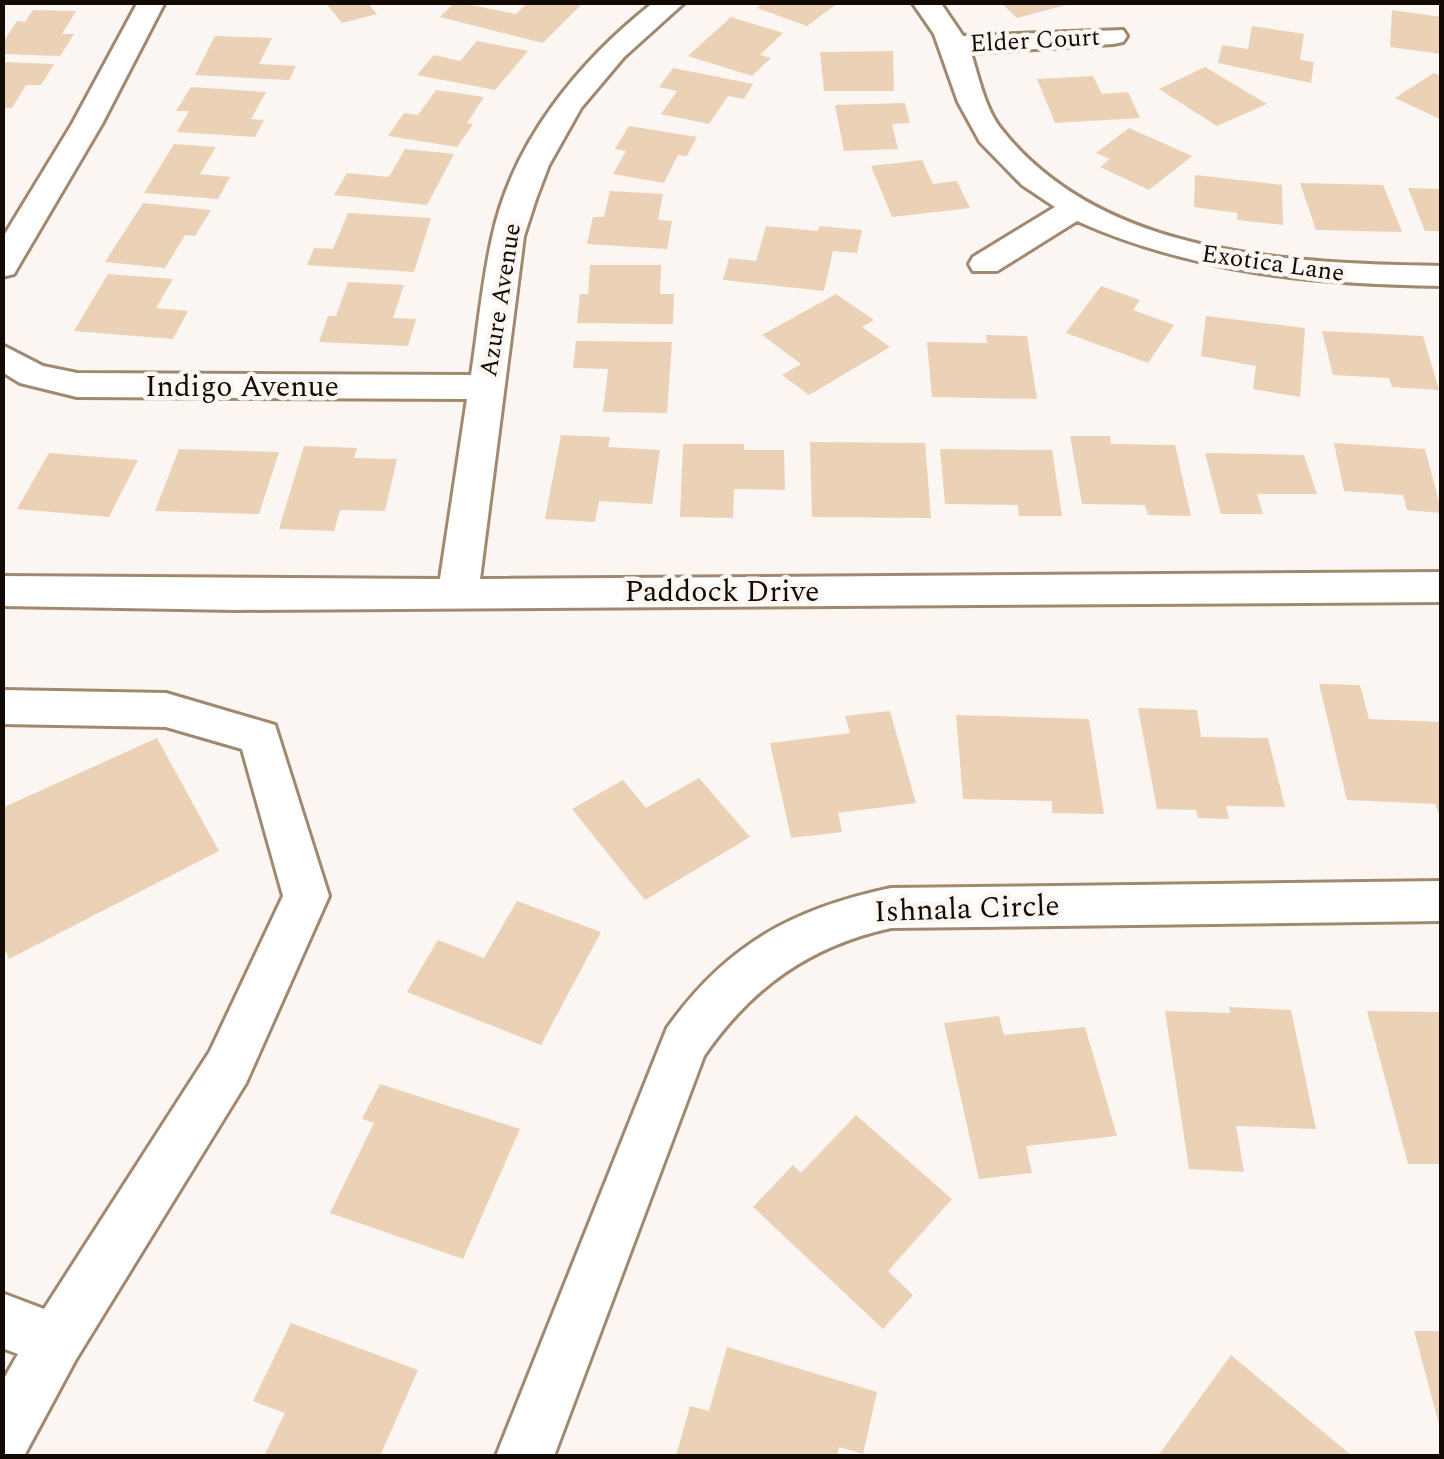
<svg xmlns="http://www.w3.org/2000/svg" width="1444" height="1459" font-family="Spectral,serif">
<style>
.building{fill:#ebd1b6}
.lines{fill:none;stroke-linecap:round;stroke-linejoin:round}
.minor-casing{stroke:#a18970;stroke-width:6}
.minor{fill:#fff;fill-rule:evenodd}
.labels{text-anchor:middle;dominant-baseline:central;stroke-width:9;stroke-linejoin:round;paint-order:stroke}
.far-street-label{font-size:25px;fill:#120a03;stroke:#fbf6f1}
.street-label{font-size:30px;fill:#120a03;stroke:#fbf6f1}
</style>
<rect width="100%" height="100%" fill="#fbf6f1"/>
<path class="building" d="M325,2H367L377,14L342,23Z
M455,2L516,14L528,2L581,5L543,43L440,17Z
M765,2H839L807,26L757,8Z
M1000,2H1063L1066,5L1017,18Z
M33,10L76,11L62,34H74L60,56L2,54V44L17,21L25,22Z
M1392,10L1442,17V54L1390,47Z
M731,17L783,33L760,55L771,58L752,76L688,56Z
M1252,26L1304,34L1300,60L1314,62L1311,83L1218,63L1222,45L1248,49Z
M215,36L272,38L259,64L296,66L289,80L195,75Z
M477,41L528,51L495,90L417,75L434,55L460,61Z
M893,51L894,91H824L820,52Z
M2,62L54,64L41,85H26L12,108H2Z
M1205,67L1267,104L1217,126L1159,89Z
M673,68L753,84L744,99L728,96L709,124L661,114L677,91L659,87Z
M1434,73L1442,76V120L1395,98Z
M1093,76L1102,94L1128,92L1140,118L1055,123L1037,79Z
M191,87L266,92L251,119L264,120L255,137L177,132L189,111H176Z
M436,90L484,97L467,123L473,124L457,147L388,136L404,113L418,115Z
M905,103L910,123L892,124L898,149L844,151L835,105Z
M629,126L697,137L687,156L678,155L664,183L613,174L626,151L615,149Z
M1129,128L1192,156L1149,190L1100,167L1110,159L1096,153Z
M174,144L216,147L200,174L230,177L218,199L144,193Z
M405,149L454,154L427,205L334,195L347,173L389,177Z
M922,160L933,184L957,181L970,208L892,217L871,166Z
M1195,175L1282,185L1283,225L1237,220V213L1194,207Z
M1300,183L1383,185L1402,232L1316,230Z
M1408,188L1442,189V231H1425Z
M610,191L663,194L658,220L672,221L667,249L587,244L593,217H604Z
M143,203L211,210L195,236L185,235L165,268L105,262Z
M348,213L431,218L414,272L307,265L314,248L333,249Z
M766,226L818,231L820,226L862,230L857,253L833,251L824,291L723,280L729,258L756,261Z
M590,265H661L660,294H674L673,324L577,323L580,294H588Z
M108,274L173,279L156,308L188,311L173,339L74,331Z
M348,282L404,285L393,318L416,319L408,346L319,342L328,316H336Z
M1101,286L1140,300L1133,310L1174,325L1148,363L1066,333Z
M836,294L874,320L862,327L890,347L809,395L782,375L801,364L762,335Z
M1206,316L1305,328L1300,397L1253,389L1256,366L1201,356Z
M1322,331L1423,336L1439,390L1392,387L1389,378L1333,375Z
M986,335L1027,336L1037,399L932,397L927,342L987,343Z
M576,341L672,342L667,413L603,412L608,369L573,368Z
M561,435L610,437L608,447L660,450L652,504L599,501L595,522L545,519Z
M1070,436H1110L1111,444L1175,445L1191,516L1148,515L1145,505L1082,504Z
M810,442L925,443L931,518L812,517Z
M1334,443L1425,449L1442,513L1407,510L1403,495L1344,491Z
M683,444H744V450H784L785,490L734,489L733,518L680,517Z
M304,446L357,448L354,458L397,459L385,511L340,510L334,531L279,529Z
M179,449L279,452L259,514L155,511Z
M940,449L1052,450L1062,516H1019L1018,505L945,504Z
M49,453L138,460L109,517L17,509Z
M1205,453L1304,455L1317,494H1257L1263,514H1221Z
M1319,684L1360,685L1369,719L1442,722V821L1435,804L1347,800Z
M1138,708L1197,710L1201,737L1268,738L1285,807L1226,806L1229,819L1198,818L1196,810L1157,809Z
M890,711L916,803L838,813L842,832L791,838L770,743L850,733L845,716Z
M956,715L1089,719L1104,814L1052,813V801L963,799Z
M157,738L219,851L9,959L6,952L2,953V808Z
M699,778L750,837L645,900L572,809L623,780L646,808Z
M517,901L601,932L541,1045L407,992L438,940L484,958Z
M1229,1007L1291,1010L1316,1129L1236,1126L1244,1172L1189,1169L1165,1011L1230,1013Z
M1367,1011L1442,1012V1164H1408Z
M999,1016L1004,1035L1085,1027L1117,1136L1026,1146L1032,1173L979,1179L944,1023Z
M380,1084L520,1129L463,1259L330,1213L374,1123L362,1119Z
M856,1115L952,1199L888,1271L913,1295L883,1329L753,1207L793,1165L801,1173Z
M291,1323L418,1370L380,1456H264L285,1413L253,1401Z
M1414,1331H1442V1428H1440Z
M727,1347L877,1392L863,1454L839,1447L837,1456H676L690,1406L709,1411Z
M1231,1355L1352,1456H1158Z"/>
<g class="lines">
<g class="minor-casing">
<path id="minor" d="M138,2H165L102,124L18,267L14,274L2,277V239L72,124Z
M654,2H685L624,57L581,108L549,165L536,199L524,236L480,579L1442,572V602L237,610L2,606V576L440,579L467,399L77,397L20,383L2,372V345L43,366L77,373L471,375C478,330 482,283 492,238C512,142 579,61 654,2Z
M912,2H940L963,36L1123,30L1127,36L1123,42L1113,44L971,53C979,78 985,109 1002,130C1104,258 1292,263 1442,266V286C1315,284 1194,273 1077,221L997,271H973L969,264L973,257L1055,207L1022,185L980,142L958,102L934,34Z
M2,690L166,693L275,725L329,896L246,1083L75,1361L24,1456H2V1382L18,1354L2,1348V1293L44,1309L210,1051L283,896L242,749L166,727L2,724Z
M1442,881V921L891,928C809,946 751,988 704,1056L554,1456H496L667,1028C726,945 792,909 891,888Z"/>
</g>
<use href="#minor" class="minor"/>
</g>
<g class="labels">
<g class="far-street-label">
<text transform="translate(1035 41) rotate(-3)">Elder Court</text>
<text transform="translate(1273 264) rotate(8)">Exotica Lane</text>
<text transform="translate(501 300) rotate(-81)">Azure Avenue</text>
</g>
<g class="street-label">
<text x="242" y="387">Indigo Avenue</text>
<text x="722" y="592">Paddock Drive</text>
<text transform="translate(967 909) rotate(-2)">Ishnala Circle</text>
</g>
</g>
<rect width="1444" height="1459" fill="none" stroke="#120a03" stroke-width="10"/>
</svg>
